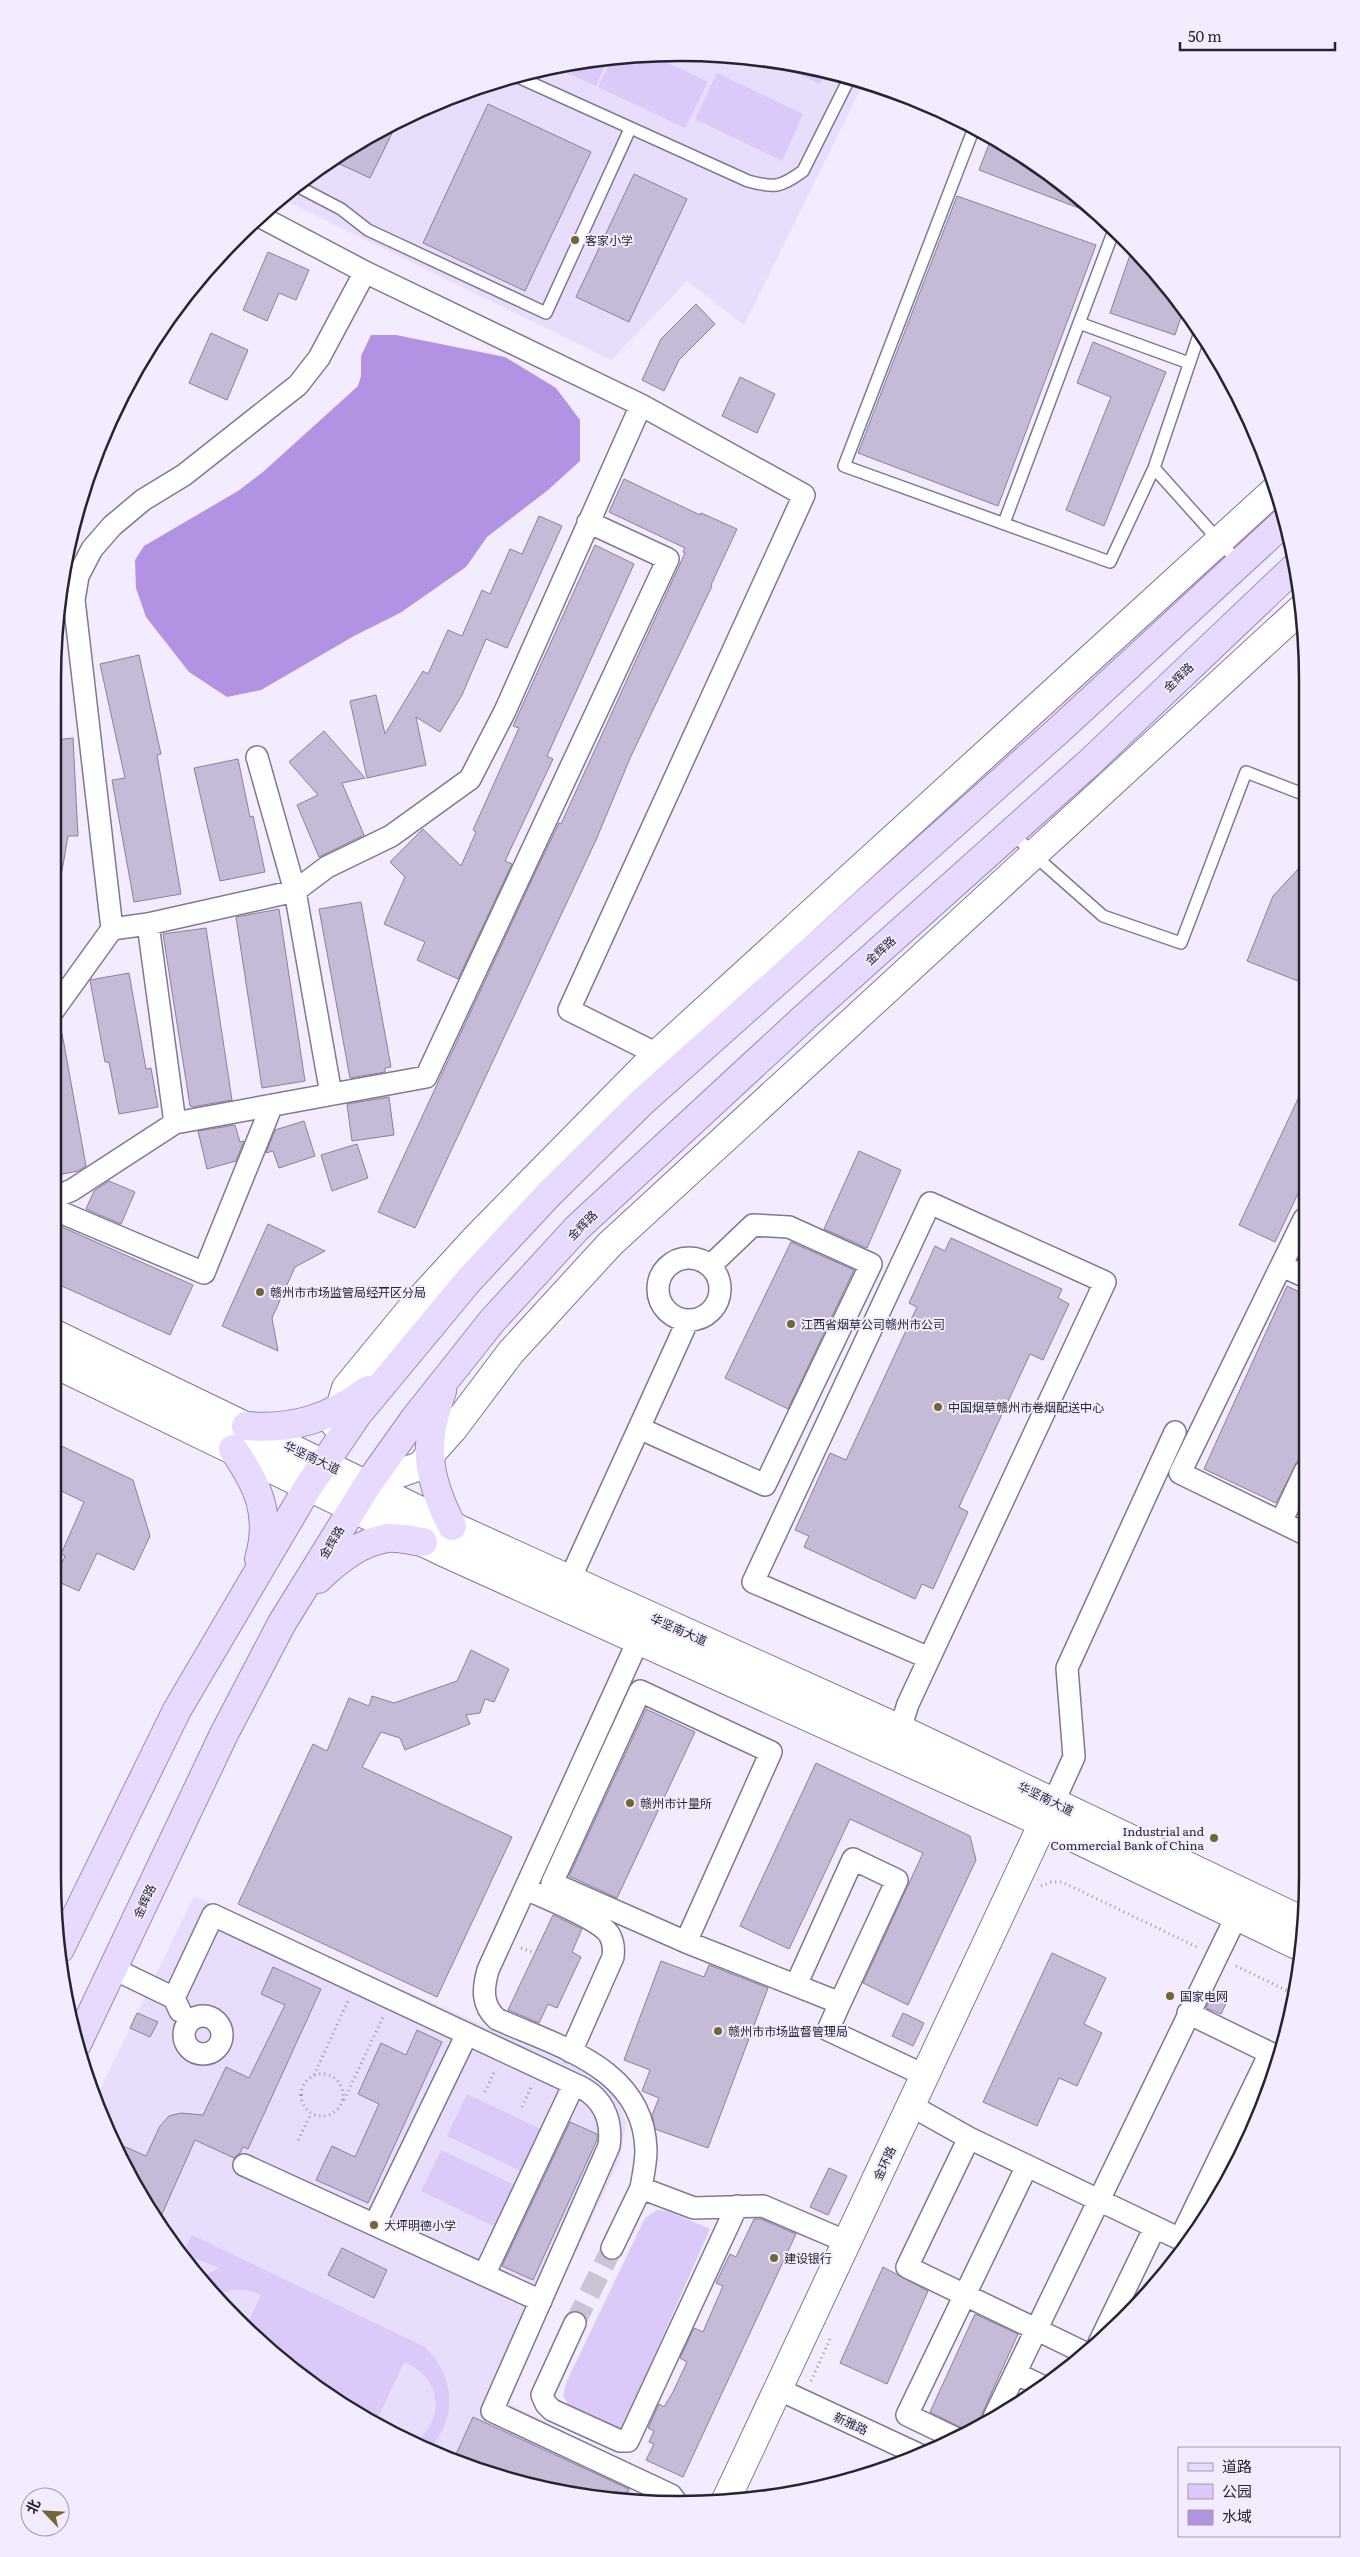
<svg xmlns="http://www.w3.org/2000/svg" width="1360" height="2557" font-family="Literata,'Noto Sans SC',serif">
<style>
.built{fill:#e8ddfb}
.green{fill:#dbc9f9}
.water{fill:#b292e2}
.building{fill:#c5bbd7;stroke:#8a809b}
.lines{fill:none;stroke-linecap:round;stroke-linejoin:round}
.minor-tunnel{stroke:#cac4d5;stroke-width:21;stroke-dasharray:21 11;stroke-linecap:butt}
.service-casing{stroke:#827892;stroke-width:14}
.minor-casing{stroke:#827892;stroke-width:24}
.tertiary-casing{stroke:#827892;stroke-width:30}
.secondary-casing{stroke:#827892;stroke-width:30}
.primary-casing{stroke:#9a89b6;stroke-width:30}
.path{stroke:#9a95a4;stroke-width:3;stroke-dasharray:1 4;stroke-linecap:butt}
.service{stroke:#fff;stroke-width:11}
.minor{stroke:#fff;stroke-width:21}
.tertiary{stroke:#fff;stroke-width:28}
.secondary{stroke:#fff;stroke-width:28}
.primary{stroke:#e8d9ff;stroke-width:28}
.poi-dot{fill:#756533;stroke:#f2ecfe;stroke-width:2}
.labels{text-anchor:middle;dominant-baseline:central;stroke-width:4;stroke-linejoin:round;paint-order:stroke}
.poi-label{font-size:12px;fill:#28242f;stroke:#f2ecfe;text-anchor:start}
.street-label{font-size:12px;fill:#28242f;stroke:#f2ecfe}
.rim{fill:none;stroke:#28242f;stroke-width:2.5}
</style>
<rect width="100%" height="100%" fill="#f2ecfe"/>
<path class="built" d="M721,54L843,74L864,82L744,325L687,281L611,360L280,198L367,136L479,86L598,58Z
M194,1896L587,2072L603,2082L617,2097L626,2122L620,2159L505,2402L675,2486L667,2503H639L518,2483L440,2457L332,2399L266,2349L182,2259L136,2190L95,2100Z"/>
<path class="green" d="M653,56L708,82L685,128L598,87L613,57Z
M609,57L596,86L556,68Z
M774,63L826,71L820,84Z
M717,73L803,114L782,161L695,119Z
M467,2094L543,2130L523,2172L447,2136Z
M441,2150L517,2186L497,2228L421,2191Z
M657,2210L668,2211L710,2229L621,2431L570,2408L563,2395L567,2381L645,2218Z
M192,2235L425,2347C456,2378 458,2418 428,2451L414,2443C447,2421 441,2375 404,2362L376,2422C328,2397 283,2367 246,2327L261,2295C246,2288 231,2287 217,2296L200,2278L219,2268L183,2253Z"/>
<path class="water" d="M371,335H396L505,357L556,388L580,420V461L548,490L487,537L466,567L400,613L354,636L261,690L227,697L189,672L146,617L136,588L135,560L144,546L238,491L263,472L358,386L361,376V356Z"/>
<path class="building" d="M488,104L591,152L525,291L423,243Z
M397,123L370,178L333,161L366,136Z
M991,139L1087,204L1084,210L979,170Z
M634,174L687,199L629,322L576,297Z
M957,196L1096,245L998,506L858,453Z
M1132,249L1178,298L1184,308L1175,335L1110,313Z
M268,252L309,270L296,300L279,293L267,321L243,310Z
M696,304L715,324L679,360L664,391L642,380L661,339Z
M211,333L248,350L227,400L189,383Z
M1093,342L1166,372L1104,526L1066,510L1111,397L1077,383Z
M740,377L775,394L757,433L722,416Z
M624,479L700,515L701,513L737,529L711,585L712,586L631,756L596,840L415,1228L378,1212L534,875L559,823L561,824L685,553L683,552L685,548L609,512Z
M539,516L562,526L507,648L486,639L462,695L440,732L416,717L426,765L367,778L350,701L376,695L385,734L423,671L428,674L448,630L462,636L482,590L490,594L510,549L522,554Z
M595,545L634,564L547,756L553,759L505,861L512,864L458,979L417,960L425,942L384,924L405,877L390,862L423,829L461,866L476,832L473,830L519,728L513,726Z
M139,655L161,754L157,755L181,894L134,902L112,780L125,778L100,664Z
M324,731L365,778L342,783L364,835L319,857L297,805L318,795L289,762Z
M73,738L78,836H68L62,871L54,870V740Z
M238,759L250,817L253,816L265,872L220,881L194,768Z
M1303,864V983L1247,961L1273,896Z
M361,902L391,1067L385,1068V1072L350,1078L319,909Z
M279,909L305,1081L262,1088L236,917Z
M206,928L232,1100L192,1107L190,1106L163,934Z
M129,973L146,1069L151,1068L158,1107L119,1114L109,1062H105L90,980Z
M62,1033L86,1166L78,1171L53,1176V1034Z
M1304,1086V1181L1275,1242L1239,1225Z
M389,1097L394,1135L352,1141L347,1104Z
M304,1121L315,1156L279,1168L273,1151L266,1153L275,1130Z
M235,1125L240,1142L244,1141L236,1161L207,1169L198,1131Z
M357,1144L368,1178L332,1191L321,1155Z
M859,1151L901,1170L867,1248L824,1229Z
M109,1181L135,1192L121,1224L86,1209L94,1191Z
M53,1223L193,1285L170,1335L53,1282Z
M268,1224L325,1251L295,1267L272,1318L278,1351L222,1326Z
M951,1238L1062,1289L1058,1298L1069,1304L1043,1360L1030,1354L959,1507L968,1512L933,1589L922,1584L915,1599L804,1547L809,1536L795,1530L830,1453L846,1460L917,1307L909,1303L935,1246L945,1251Z
M791,1242L854,1270L788,1409L725,1378Z
M1287,1286L1304,1294L1305,1447L1276,1503L1204,1469Z
M53,1442L133,1480L150,1536L134,1570L97,1553L79,1591L54,1580L65,1556L61,1554L84,1502L53,1487Z
M471,1650L509,1669L494,1702L485,1699L480,1713L466,1715L470,1724L405,1750L400,1738L381,1732L362,1767L512,1837L437,1997L238,1904L313,1744L327,1751L349,1698L369,1706L372,1696L394,1703L457,1681Z
M646,1709L695,1732L617,1898L569,1876Z
M816,1763L970,1836L976,1860L908,2005L863,1983L923,1853L850,1819L789,1949L740,1926Z
M553,1915L582,1929L572,1952L581,1957L557,2008L548,2004L539,2023L508,2010Z
M1052,1953L1106,1978L1084,2024L1102,2033L1077,2086L1059,2078L1037,2126L983,2102Z
M661,1961L704,1977L709,1965L768,1988L708,2148L655,2129L652,2115L659,2098L642,2091L650,2070L624,2060Z
M273,1967L321,1989L248,2149L243,2147L240,2153L234,2158L195,2140L158,2223L136,2190L114,2142L146,2156L160,2126L169,2116L181,2113L203,2115L226,2067L249,2078L285,2005L261,1994Z
M1213,1993L1228,1999L1221,2014L1206,2008Z
M137,2013L158,2022L150,2037L130,2028Z
M903,2013L924,2023L913,2046L892,2036Z
M417,2030L442,2042L368,2203L316,2180L332,2146L355,2157L379,2104L358,2094L381,2043L406,2055Z
M570,2122L597,2134V2140L533,2280L502,2266Z
M829,2168L847,2176L828,2215L810,2207Z
M754,2219H761L796,2234L683,2477L646,2460L654,2444L649,2442L654,2431L648,2428L659,2404L664,2407L673,2392L687,2362L680,2358L694,2328L703,2332L723,2286L716,2283L730,2254L736,2257Z
M342,2248L387,2270L374,2298L328,2275Z
M883,2267L928,2291L887,2384L840,2363Z
M975,2314L1018,2334L976,2427L968,2431L930,2412Z
M473,2417L629,2489L624,2501L518,2483L453,2461Z"/>
<g class="lines">
<path class="minor-tunnel" d="M575,2323L612,2248"/>
<g class="service-casing">
<path id="service" d="M518,77L748,181C774,188 780,188 803,171L850,77
M974,128L844,466L1110,562L1154,468L1199,335
M297,186L341,209L368,230L546,313L630,129
M1079,323L1189,363
M1154,468L1239,563
M1004,523L1114,230
M1012,832L1034,855L1103,916L1181,943L1246,772L1303,794"/>
</g>
<g class="minor-casing">
<path id="minor" d="M259,216L365,272L641,405L804,495L569,1010L657,1054
M257,757L295,891L331,1094
M148,924L175,1123
M112,929L148,924L295,891L327,867L391,836L470,779L505,711L641,405
M53,1011L112,929L74,600L78,576L92,549L112,526L143,500L184,475L298,385L319,358L365,272
M53,1198L72,1190L175,1123L426,1077L668,559L588,522
M53,1209L204,1273L272,1105
M1304,1219L1180,1473L1305,1534
M658 1289a31 31 0 1 1 62 0a31 31 0 1 1-62 0Z
M1282,1266L1304,1276
M639,1428L688,1320
M1281,1522L1305,1471
M570,1579L639,1428L765,1485L871,1264L789,1227L753,1225L710,1266
M638,1641L488,1970C483,1988 481,2005 497,2019C559,2047 644,2068 646,2150C646,2163 643,2176 641,2188L694,2208L763,2206L847,2242
M900,1729L908,1704L1105,1282L930,1203L753,1582L929,1658
M1054,1801L1074,1757L1067,1668L1175,1432
M526,1889C545,1898 598,1918 609,1934C614,1942 614,1949 613,1957L571,2052
M686,1942L771,1752L640,1691L552,1883L686,1942L840,2003L828,2030L924,2075
M112,1968L174,1998L180,2011
M796,1985L853,1859L897,1880L840,2003
M174,1998L213,1915L574,2084L484,2275
M184 2035a19 19 0 1 1 38 0a19 19 0 1 1-38 0Z
M574,2084C601,2095 613,2117 609,2146L492,2411L671,2495L677,2503
M910,2105L969,2138L1180,2239L1270,2053L1188,2013
M969,2138L907,2267L1087,2354
M244,2165L541,2301
M375,2224L467,2034
M612,2248L641,2188
M575,2323L542,2395L546,2404L552,2410L620,2441H628L737,2206
M1099,2343L1155,2227
M1015,2373L1044,2387
M780,2390L922,2456
M994,2417L1236,1917
M955,2438L907,2415L1027,2166"/>
</g>
<g class="tertiary-casing">
<path id="tertiary" d="M335,1424L346,1388L411,1309L478,1236L657,1054L1274,491
M368,1484L420,1466L453,1429L511,1352L610,1244L1302,608
M725,2502L1043,1823"/>
</g>
<g class="secondary-casing">
<path id="secondary" d="M53,1333L452,1526L900,1729L1305,1922
M53,1363L441,1551L1043,1823L1301,1947"/>
</g>
<g class="primary-casing">
<path id="primary" d="M442,1391C423,1445 426,1475 452,1526
M246,1426C294,1430 330,1418 368,1390
M233,1449C258,1485 272,1515 259,1559
M318,1579C338,1560 360,1542 388,1538C399,1537 413,1541 423,1542
M60,1949L177,1710L308,1487L357,1415L469,1280L548,1195L642,1102L1060,729L1282,524
M77,2044L224,1734L282,1623L368,1484L415,1418L492,1321L577,1228L804,1018L1089,763L1294,568"/>
</g>
<path class="path" d="M1041,1886L1051,1882H1062L1199,1948
M521,1948L532,1952
M1236,1966L1294,1994
M301 2095a21 21 0 1 1 42 0a21 21 0 1 1-42 0Z
M314,2075L348,2001
M485,2092L495,2070
M344,2100L383,2017
M522,2107L532,2085
M298,2140L311,2114
M811,2381L830,2339"/>
<use href="#service" class="service"/>
<use href="#minor" class="minor"/>
<use href="#tertiary" class="tertiary"/>
<use href="#secondary" class="secondary"/>
<use href="#primary" class="primary"/>
</g>
<g class="poi-dot">
<circle cx="575" cy="240" r="5"/>
<circle cx="260" cy="1292" r="5"/>
<circle cx="791" cy="1324" r="5"/>
<circle cx="938" cy="1407" r="5"/>
<circle cx="630" cy="1803" r="5"/>
<circle cx="1214" cy="1838" r="5"/>
<circle cx="1170" cy="1996" r="5"/>
<circle cx="718" cy="2031" r="5"/>
<circle cx="374" cy="2225" r="5"/>
<circle cx="774" cy="2258" r="5"/>
</g>
<g class="labels">
<g class="poi-label">
<text x="585" y="240">客家小学</text>
<text x="270" y="1292">赣州市市场监管局经开区分局</text>
<text x="801" y="1324">江西省烟草公司赣州市公司</text>
<text x="948" y="1407">中国烟草赣州市卷烟配送中心</text>
<text x="640" y="1803">赣州市计量所</text>
<text x="1204" y="1831" text-anchor="end">Industrial and<tspan x="1204" dy="14">Commercial Bank of China</tspan></text>
<text x="1180" y="1996">国家电网</text>
<text x="728" y="2031">赣州市市场监督管理局</text>
<text x="384" y="2225">大坪明德小学</text>
<text x="784" y="2258">建设银行</text>
</g>
<g class="street-label">
<text transform="translate(1178 677) rotate(-44)">金辉路</text>
<text transform="translate(880 950) rotate(-42)">金辉路</text>
<text transform="translate(582 1225) rotate(-45)">金辉路</text>
<text transform="translate(312 1457) rotate(25)">华坚南大道</text>
<text transform="translate(331 1542) rotate(-59)">金辉路</text>
<text transform="translate(679 1629) rotate(24)">华坚南大道</text>
<text transform="translate(1046 1798) rotate(26)">华坚南大道</text>
<text transform="translate(144 1901) rotate(-65)">金辉路</text>
<text transform="translate(884 2163) rotate(-65)">金环路</text>
<text transform="translate(851 2423) rotate(25)">新雅路</text>
</g>
</g>
<path d="M0 0H1360V2557H0ZM680 61H680A619 619 0 0 1 1299 680V1877A619 619 0 0 1 680 2496H680A619 619 0 0 1 61 1877V680A619 619 0 0 1 680 61Z" fill="#f2ecfe" fill-rule="evenodd"/>
<path class="rim" d="M680 61H680A619 619 0 0 1 1299 680V1877A619 619 0 0 1 680 2496H680A619 619 0 0 1 61 1877V680A619 619 0 0 1 680 61Z"/>
<rect x="1178" y="2447" width="162" height="90" fill="#f2ecfe" stroke="#a19cab"/>
<rect x="1188" y="2463" width="25" height="8" fill="#e8d9ff" stroke="#a19cab"/>
<text x="1222" y="2472" font-size="15" fill="#28242f">道路</text>
<rect x="1188" y="2484" width="25" height="15" fill="#dbc9f9" stroke="#a19cab"/>
<text x="1222" y="2497" font-size="15" fill="#28242f">公园</text>
<rect x="1188" y="2510" width="25" height="15" fill="#b292e2" stroke="#a19cab"/>
<text x="1222" y="2522" font-size="15" fill="#28242f">水域</text>
<g transform="translate(45 2512) rotate(295)"><circle r="24" fill="#f2ecfe" stroke="#a19cab"/>
<path d="M0-4L9 19L0 12L-9 19Z" fill="#756533"/>
<text y="-8" font-size="14" font-weight="bold" text-anchor="middle" fill="#28242f">北</text>
</g>
<path d="M1180 42v8h155v-8" fill="none" stroke="#28242f" stroke-width="2.5"/>
<text x="1188" y="42" font-size="15" fill="#28242f" stroke="#f2ecfe" stroke-width="4" paint-order="stroke">50 m</text>
</svg>
